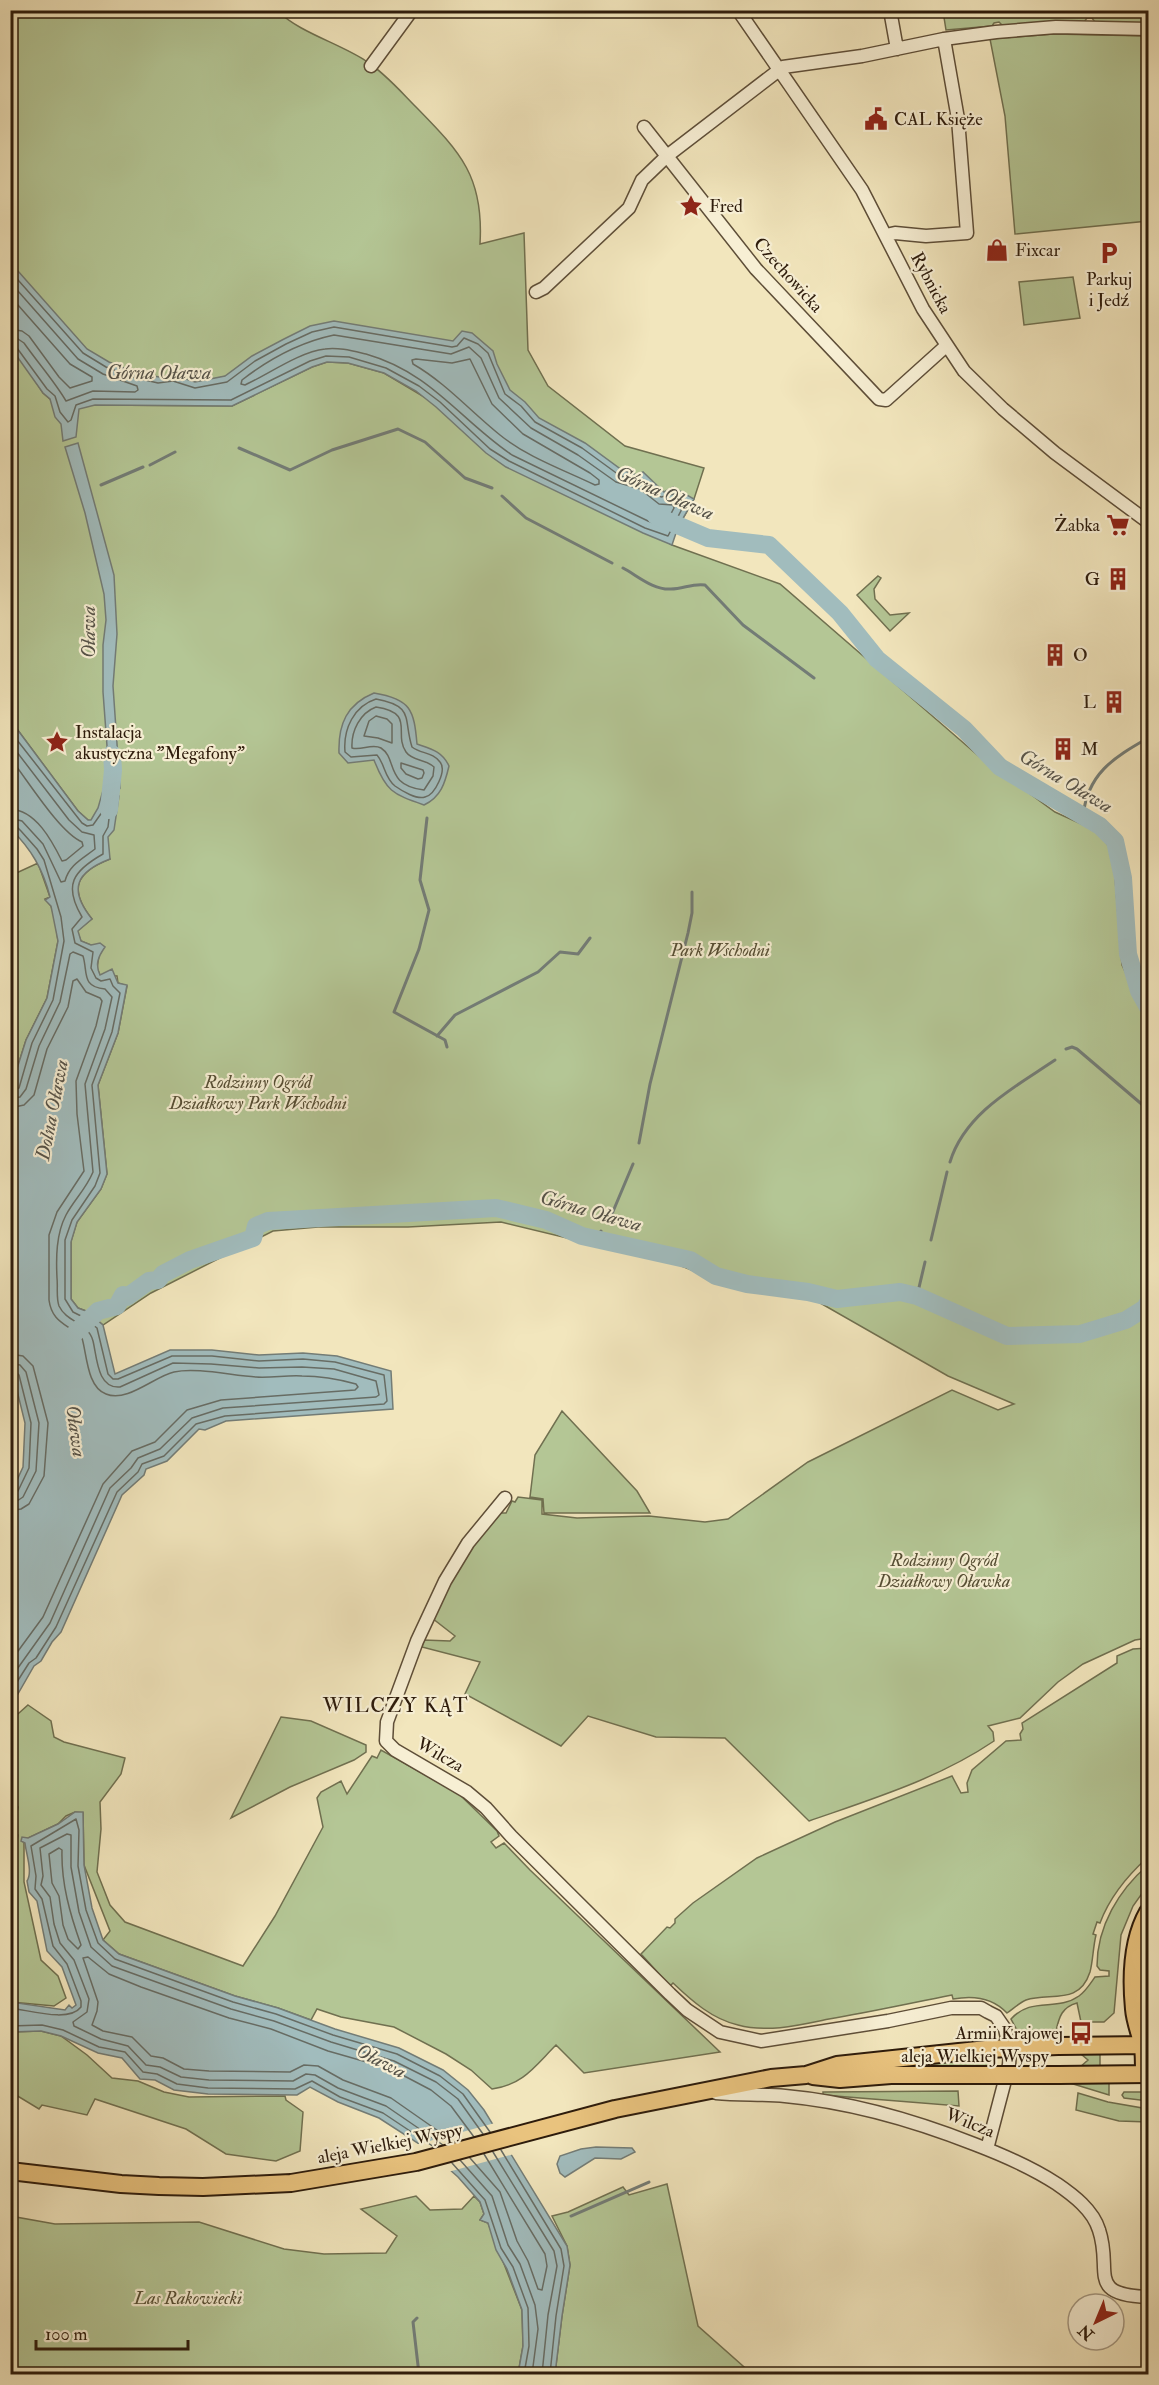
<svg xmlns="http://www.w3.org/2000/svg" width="1159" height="2385" font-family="'IM FELL Double Pica',serif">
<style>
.green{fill:#b4c695;stroke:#707050;stroke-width:1.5}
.water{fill:#a1bcbd;stroke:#737c76;stroke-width:1.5}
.pier{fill:#f2e6bd}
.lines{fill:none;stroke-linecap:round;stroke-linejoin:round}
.shore{stroke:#676c64;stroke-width:1.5}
.stream{stroke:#737c76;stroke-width:3}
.river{stroke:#a1bcbd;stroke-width:18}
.minor-casing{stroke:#5e4e38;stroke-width:15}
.major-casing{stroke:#2d1b0b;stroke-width:20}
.minor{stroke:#f7efd4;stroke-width:12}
.major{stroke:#e9c37e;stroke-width:16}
.major-bridge-casing{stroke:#2d1b0b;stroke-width:20;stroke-linecap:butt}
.major-bridge{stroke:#e9c37e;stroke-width:16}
.labels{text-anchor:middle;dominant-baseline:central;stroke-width:4.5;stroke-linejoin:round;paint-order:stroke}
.poi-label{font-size:18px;fill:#2d1b0b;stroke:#f7efd4;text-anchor:start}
.street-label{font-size:18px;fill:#2d1b0b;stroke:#f7efd4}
.park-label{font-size:18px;font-style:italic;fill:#564e34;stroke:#f7efd4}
.water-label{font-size:20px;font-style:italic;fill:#565349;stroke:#f7efd4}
.neighbourhood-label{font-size:20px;letter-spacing:1.5px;fill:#2d1b0b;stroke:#f7efd4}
</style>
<rect width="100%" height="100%" fill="#f2e6bd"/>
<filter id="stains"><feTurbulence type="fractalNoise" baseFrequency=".00333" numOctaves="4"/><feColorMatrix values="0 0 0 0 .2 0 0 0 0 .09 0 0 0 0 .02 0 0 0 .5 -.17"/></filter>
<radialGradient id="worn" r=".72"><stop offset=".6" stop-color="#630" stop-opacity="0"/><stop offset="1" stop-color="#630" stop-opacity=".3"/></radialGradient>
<path class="green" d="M10,11H278C298,32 341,44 366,61C385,73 401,92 417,108C461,153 484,177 480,244L524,233L528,350L548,386L625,446L704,468L694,499L681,522L428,348L261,368L172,389L11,324Z
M943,11H1148V24L1095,22L1092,18H1087L1084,22L1002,25L999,22L994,23L992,26L946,30Z
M1053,34L1148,36V221L1015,234L1005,116L990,39Z
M1073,277L1080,318L1024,325L1019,282Z
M10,341L43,393L50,399L95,405L232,406L312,367L327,362L348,363L384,373L672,545L780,584L982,759L1055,812L1099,832L1113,853L1122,965L1148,1020V1638L1135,1640L1083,1664L1058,1682L1020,1718L988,1726L993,1732L994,1741C938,1779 872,1799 809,1821L725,1738L656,1737L588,1716L561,1746L465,1694L480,1662L422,1647L424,1640L450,1641L455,1636L432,1618L461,1559L498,1513H506L512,1501L515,1502L518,1497L542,1500V1514L577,1518L649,1516L705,1522L728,1519L808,1462L952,1390L998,1410L1014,1404L948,1376L815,1300L744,1291L679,1265L501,1222L408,1227H318L273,1231L151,1293L103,1325L86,1311L78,1308L71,1299V1241L77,1222L101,1189L107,1174L98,1085L118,1033L127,986L118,983L117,976L100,975L97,968L99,956L91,945L81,941L77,931L92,919C68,889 76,872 110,859L88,820L78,811L11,721Z
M878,576L881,578L874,589L875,599L890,615L909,613L890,631L857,595Z
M38,863L50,897L45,899L51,906L55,919L58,941L47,998L26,1040L15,1075L11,1111L10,920L17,913L12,875Z
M562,1411L637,1491L650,1513H544L543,1499L530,1497L535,1455Z
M1148,1648V1857C1127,1876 1110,1896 1100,1923L1097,1922L1093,1934L1096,1935C1093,1947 1093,1961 1090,1972C1079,2006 1050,1992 1026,2000C1019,2003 1013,2009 1007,2013C993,1998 974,1995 953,1999L952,1995C911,2003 870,2012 829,2019C800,2025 768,2033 738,2025C712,2019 692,2001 673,1983L670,1986L641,1954L667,1927L670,1928L675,1923V1919L693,1903L757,1858L835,1822L952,1776L961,1793L968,1792L967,1783L972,1770L1006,1741L1021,1740L1020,1734L1023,1729L1022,1723L1117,1663V1656L1133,1649Z
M28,1705L51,1721L54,1737L64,1742L125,1758L121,1774L100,1802L101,1829L97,1872L110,1905L125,1922L243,1966L275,1916L323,1827L317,1798L321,1792L341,1781L347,1794L372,1756L377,1758L381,1750L459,1794L497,1831L499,1836L491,1842L496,1848L504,1843L530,1870L720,2052L584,2073L556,2045C535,2066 523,2085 492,2089L471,2070L446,2054L394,2027L341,2017L317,2009L311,2020L278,2008L235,1996L119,1954L103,1940L110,1931L84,1865L83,1813L75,1812L66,1816L58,1824L28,1838L24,1843V1882L41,1960L58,1976L66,1998L54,2006L11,2002L10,1844L17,1841L14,1831L18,1807L11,1797L10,1721Z
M281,1717L311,1721L366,1745V1752L354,1760L290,1787L231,1818Z
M1148,1865V1885L1133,1906L1121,1935L1114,2013L1104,2022H1081L1077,2003C1062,2007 1059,2017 1056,2031L1018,2032L1011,2019C1032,1996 1056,2012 1079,1996C1086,1991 1090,1984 1095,1977L1109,1976V1971L1100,1970L1097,1966C1097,1926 1119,1890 1148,1865Z
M41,2031L61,2036L87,2055L112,2078L138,2081L164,2092L189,2097L285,2096L286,2100L303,2112L300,2151L276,2161L226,2154L186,2129L95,2099L87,2115L42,2105L39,2109L11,2092V2032Z
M1100,2052V2068H1079L1088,2060L1081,2054Z
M986,2055L987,2058H990V2066L987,2067V2069L824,2073Z
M1109,2080V2095L1070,2083Z
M958,2091L959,2106L823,2095V2092Z
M1124,2092H1148V2101L1124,2098L1122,2095Z
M1078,2093L1108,2102L1148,2109V2122L1119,2121L1076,2110Z
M667,2184L698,2326L752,2374H555L562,2316L570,2265L567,2246L552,2216L568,2212L623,2187L629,2195Z
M416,2196L430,2210L462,2209L474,2196L480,2202L484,2214L480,2220L488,2223L522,2310L523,2346L518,2374H11L10,2216L55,2224L199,2222L284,2249L324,2254L386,2253L397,2236L361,2209Z"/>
<path class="water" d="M10,262L87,349L109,362L134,372L159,377L174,375L195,382L225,376L252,356L284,339L310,326L334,321L453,341L462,331L472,333L493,351L497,364L510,390L525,402L539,418L585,443L622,470L637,475L643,472L664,492L673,487L694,499L678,527L672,545L643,533L506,467L486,453L436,407L416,391L384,373L348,363L327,362L312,367L232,406L95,405L79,409L76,437L63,441L61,424L55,417L50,399L43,393L11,348Z
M78,443L114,575L117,634L113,686L120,787L109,773L103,692V645L106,620L104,594L85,513L65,447Z
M374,693C411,699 414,710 417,744C431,749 442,751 449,766C445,783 441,797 424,805C392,794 386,791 374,760L348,763L339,753C338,724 347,704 374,693Z
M11,721L78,811L88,820H91L98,808L106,780L119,796L114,830L108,837L110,859C76,872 68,889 92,919L78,931L81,941L91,945L100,943L105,947C98,957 95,964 100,975L112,969L118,983L127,985L118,1033L98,1085L107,1174L101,1189L77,1222L71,1242V1299L78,1308L86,1311L103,1325L115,1374L170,1350H212L259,1355L303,1353L337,1356L391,1371L393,1409L226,1421L205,1430L199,1429L167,1461L146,1469L144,1475L122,1495L61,1632L52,1642L41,1661L34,1666L11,1706V1493L23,1467L25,1423L11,1366V1111L15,1075L26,1040L47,998L58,941L51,906L45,900L50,897C43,869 31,849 11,829Z
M10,1797C19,1809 18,1817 14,1831L18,1835L17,1841L11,1844Z
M75,1812H83L84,1865L92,1908L103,1940L119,1954L235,1996L278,2008L335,2029L399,2048L443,2070L468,2090L484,2110L567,2246L570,2265L562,2316L555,2374H518L523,2346L522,2310L507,2269L496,2250L488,2223L480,2220L484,2214L480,2202L458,2177L424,2147L379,2118L338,2102L310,2087L297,2095L208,2094L174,2090L155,2080L140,2079L122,2058L98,2053L61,2036L41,2031L11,2032V2002L65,2010L69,2005L72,2008L76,2005L62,1967L47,1951L37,1901L29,1892L27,1881C33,1872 26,1854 25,1843L21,1841L22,1837L28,1838L58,1824Z
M596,2147L632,2148L635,2152L621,2159L595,2158L565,2177L560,2173L557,2164L560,2156L581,2149Z"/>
<path class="pier" d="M495,2123L514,2154L448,2172L415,2145Z"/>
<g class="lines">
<path class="shore" d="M10,271L83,353L106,367L132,377L158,383L173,381L195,388L227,382L255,361L286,344L312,332L334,327L452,347L457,346L464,338L478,344L488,353L505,394L521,406L535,422L582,448L619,475L636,481L643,480L649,489L661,497L674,494L684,501L685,503L668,536L645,528L509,461L490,449L440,402L419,386L386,368L349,357L326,356L310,361L231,400L93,399L76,405L71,420L68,422L60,412L55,396L47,389L17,348L10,345
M10,282L78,359L103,374L137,386L138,390L135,392L93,391L66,401C55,382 38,363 24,343L18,339L10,338
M10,296L70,364L92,377V381L70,388L59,377L29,336L22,331L10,329
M334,335L451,354L469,347L481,358L499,398L531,428L578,455L616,482L640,489L659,504L673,505L674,508L665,525L662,526L648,521L512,455C459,419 432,373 366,354C353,351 338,347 325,349C299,352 269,374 245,385L241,384L242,380C269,359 301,342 334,335Z
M416,359L452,363L470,359L492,404L523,434L590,473L599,480V484L595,485C564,470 527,457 500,435C470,411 446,383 413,364L412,360Z
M376,699C415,706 403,719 412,747C421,754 433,752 440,762C447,770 435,795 425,797C417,800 402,791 395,786C384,777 385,764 377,755L351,757L345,752C343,729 354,706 376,699Z
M376,707C416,713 393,733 406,752C412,761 426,759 434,767L433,776L424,790C384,785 398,759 381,748C372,743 361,751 352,748C351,731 360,713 376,707Z
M376,716L387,719L392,724V743L378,738L364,736L369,721Z
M10,731L82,823L87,826L93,825L105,808L110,810L108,827L103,836V854C73,871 63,885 82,917L72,929L75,943L93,952L91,968L96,978L101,981L110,979L113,986L120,993L112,1032L92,1085L100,1173L95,1186L72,1220L65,1240V1299L73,1312L83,1317L97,1328L108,1374L113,1379H118L172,1356H212L259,1361L303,1359L335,1362L384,1375L387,1401L384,1404L225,1416L196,1424L164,1456L142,1464L138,1472L117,1492L56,1627L36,1658L29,1663L10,1693
M10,743L69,820L82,832L94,835L95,849C82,859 69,865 65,881L61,882L43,844L22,821L10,818
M10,758C27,779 59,832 82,842L83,846L66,860L62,861C52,841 36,810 10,809
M401,763L423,770L424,773L422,778L418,779L406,774L401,768Z
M10,825L16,826L21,831L37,849L44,860L61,917L64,941L53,1000L32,1043L19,1088L10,1092
M10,1099L20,1097L26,1089L39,1046L60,1002L70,954L73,952L83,956C88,972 81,987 105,989L112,997L105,1029L85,1084L93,1172C86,1189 74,1200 66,1215C56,1234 56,1258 57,1278C58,1287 56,1298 59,1306C67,1323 88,1322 93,1341C97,1357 97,1389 120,1387L173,1363L211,1364L259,1368L302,1367L334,1369L376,1381L379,1395L376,1397L223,1408L192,1418L160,1449L138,1458L131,1468L110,1488L50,1623L10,1679
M10,1108L24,1105L34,1095L47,1049L68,1007L73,981L77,979L86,992L100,998L102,1001L96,1026L76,1081L77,1114L84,1171L57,1212L49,1235V1300C52,1323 68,1324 82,1338C87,1355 87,1387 106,1394C127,1403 155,1376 174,1372C197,1367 233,1376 256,1377C272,1378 287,1375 302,1376C321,1376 338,1379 356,1384L358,1387L355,1390L221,1400L187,1410L155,1442L132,1451L103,1484L43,1617L10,1662
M10,1354L23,1356L33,1366L48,1423L44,1476L29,1504L21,1509L10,1511
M10,1363L20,1365L26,1372L39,1423L36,1471L23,1497L17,1501L10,1502
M10,1370L15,1371L19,1375L31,1423L29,1468L18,1491L10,1494
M59,1848L62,1850C61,1883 70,1914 81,1945L78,1949L68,1939L63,1925L59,1896L52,1883L49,1854Z
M10,2008C29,2010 69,2023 81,2007V2001L67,1964L53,1946L42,1899L35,1889L36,1876L31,1846L76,1819L79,1830L78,1866L86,1910L98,1943L115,1959L233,2002L276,2014L333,2035L397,2054L440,2076L463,2094L490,2132
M10,2026L42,2025L63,2030L99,2047L125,2052L143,2072L157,2074L177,2084L208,2088L295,2089L312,2081L340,2097L383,2113L434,2147
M454,2142L391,2098L343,2080L318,2066L304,2065L290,2072L209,2071L184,2069L163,2058L151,2056L132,2037L103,2031L92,2025L97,2011L98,2002L83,1958L88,1957L109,1974L141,1987L229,2018L271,2029L328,2051L391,2069L431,2090L451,2106L474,2137
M443,2145L386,2106L338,2088L315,2075L306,2074L293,2081L209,2080L181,2077L160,2067L146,2065L128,2046L101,2039L74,2026L73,2022L87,2012L89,1999L74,1960L60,1943L54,1924L50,1897L41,1885L43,1876L40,1848L67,1834L71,1835V1867L79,1912L91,1947L112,1966L231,2009L274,2021L331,2042L394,2061L436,2082L458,2099L483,2134
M501,2150L561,2249L564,2266L556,2316L550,2374
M493,2152L554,2251L557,2266L548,2315L542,2374
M470,2158L500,2192L517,2241L528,2261L538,2289L542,2290L547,2266L545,2254L484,2154
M460,2160L492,2196L508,2245L520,2264L535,2305L538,2329L532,2374
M452,2163L485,2200L501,2248L513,2267L528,2308L529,2346L524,2374"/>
<path class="stream" d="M239,448L290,470L332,450L398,429L425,442L465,478L492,488
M150,465L175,452
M101,485L143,467
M502,496L526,518L612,563
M623,568C638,576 653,590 671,589C683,589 693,583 705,585L743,625L814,678
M1083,817C1087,774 1113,758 1148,738
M427,818L420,880L429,910L419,949L394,1012L445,1040L447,1047
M437,1036L455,1015L538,972L560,952L578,954L590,938
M1066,1049L1072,1047L1077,1049L1145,1107
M639,1143L650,1084L688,933L692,913V892
M950,1162C965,1113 1015,1087 1055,1060
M609,1221L633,1164
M597,1239L601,1231
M931,1240L947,1172
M917,1296L925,1262
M571,2216L649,2182
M417,2318L413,2322L419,2374"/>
<path class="river" d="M656,516L708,538L769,545L840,613L877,659L964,729L1000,767L1100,826L1115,841L1123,878L1128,954L1139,991L1148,1007
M109,810L113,770L112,754
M76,1332L98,1311L117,1306L123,1295L127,1297L149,1281L158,1280L163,1274L190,1260L253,1238L256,1226L268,1221L496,1208L546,1220L582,1236L690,1260L716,1276L747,1284L808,1292L837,1299L900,1292L917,1296L1007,1336L1080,1334L1126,1320L1145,1308L1148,1303"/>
<g class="minor-casing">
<path id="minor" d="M738,10L862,190L923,309L964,371L1003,409L1055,453L1148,522
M890,10L897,49
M371,66L412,10
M644,127L756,269L879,399L886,400L946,346
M886,235L895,233L926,236L967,233L958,119L944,39
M536,292L544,288L629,208L642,180L667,156L783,67L862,56L944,39L996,32L1056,27L1148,29
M505,1498L468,1543L445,1581L417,1641L387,1722L386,1741L395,1750L467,1792L486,1808L511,1836L670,1994L687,2010L720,2032L761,2041L888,2021L951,2008H981L988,2012L996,2016L1005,2029L1010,2051L1009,2065L987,2149
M716,2093C739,2095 762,2094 785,2096C851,2102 913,2120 974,2144C1003,2155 1031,2167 1057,2184C1073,2195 1093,2210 1099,2230C1113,2271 1085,2295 1148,2297"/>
</g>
<g class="major-casing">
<path id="major" d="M1143,2044L1148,2021V1955
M1058,2046L1148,2045
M1144,2074C1144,2065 1144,2055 1143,2046C1140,2033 1135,2022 1134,2009C1131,1978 1132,1940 1148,1912
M1059,2075L1148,2074
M813,2076L840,2079L891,2075H988
M10,2171L121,2184L159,2186L203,2187L291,2183L416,2162L615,2109L771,2078L806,2075L837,2065L987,2049"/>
</g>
<use href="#minor" class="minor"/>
<use href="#major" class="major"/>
<g class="major-bridge-casing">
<path id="major-bridge" d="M987,2049L1058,2046
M988,2075H1059"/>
</g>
<use href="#major-bridge" class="major-bridge"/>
</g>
<defs>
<g id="civic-bare" transform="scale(1.8)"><path d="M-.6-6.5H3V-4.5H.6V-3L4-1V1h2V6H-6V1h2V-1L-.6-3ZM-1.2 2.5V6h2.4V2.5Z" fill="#8f2418" stroke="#f7efd4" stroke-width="2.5" paint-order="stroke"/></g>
<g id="sight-bare" transform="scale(1.8)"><path d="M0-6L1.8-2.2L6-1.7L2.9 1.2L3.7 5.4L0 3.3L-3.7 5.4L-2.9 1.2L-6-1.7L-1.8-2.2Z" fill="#8f2418" stroke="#f7efd4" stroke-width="2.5" paint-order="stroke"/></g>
<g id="shop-bare" transform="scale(1.8)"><path d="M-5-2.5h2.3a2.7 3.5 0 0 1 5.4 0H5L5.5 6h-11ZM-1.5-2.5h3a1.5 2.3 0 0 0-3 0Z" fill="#8f2418" stroke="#f7efd4" stroke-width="2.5" paint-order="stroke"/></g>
<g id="parking-bare" transform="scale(1.8)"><path d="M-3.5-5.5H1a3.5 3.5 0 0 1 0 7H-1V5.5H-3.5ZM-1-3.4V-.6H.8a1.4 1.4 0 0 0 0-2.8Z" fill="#8f2418" stroke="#f7efd4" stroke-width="2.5" paint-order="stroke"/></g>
<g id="supermarket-bare" transform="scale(1.8)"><path d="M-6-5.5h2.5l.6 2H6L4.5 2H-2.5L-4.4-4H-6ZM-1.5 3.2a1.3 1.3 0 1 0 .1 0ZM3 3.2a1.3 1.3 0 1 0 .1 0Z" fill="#8f2418" stroke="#f7efd4" stroke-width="2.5" paint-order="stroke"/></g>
<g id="building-bare" transform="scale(1.8)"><path d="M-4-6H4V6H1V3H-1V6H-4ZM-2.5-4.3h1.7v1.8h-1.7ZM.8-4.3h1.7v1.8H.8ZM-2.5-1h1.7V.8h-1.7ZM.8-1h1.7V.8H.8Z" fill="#8f2418" stroke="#f7efd4" stroke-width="2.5" paint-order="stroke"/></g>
<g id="bus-bare" transform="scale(1.8)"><path d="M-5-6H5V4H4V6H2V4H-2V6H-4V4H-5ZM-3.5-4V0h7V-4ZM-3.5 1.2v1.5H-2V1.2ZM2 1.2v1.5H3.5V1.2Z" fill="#8f2418" stroke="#f7efd4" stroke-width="2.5" paint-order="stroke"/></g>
</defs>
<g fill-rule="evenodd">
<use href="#civic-bare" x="876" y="119"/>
<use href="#sight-bare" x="691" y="206"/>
<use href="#shop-bare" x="997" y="250"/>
<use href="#parking-bare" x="1109" y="253"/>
<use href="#supermarket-bare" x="1118" y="525"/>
<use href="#building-bare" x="1118" y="579"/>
<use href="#building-bare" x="1055" y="655"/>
<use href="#building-bare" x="1114" y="702"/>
<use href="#sight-bare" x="57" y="742"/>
<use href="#building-bare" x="1063" y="749"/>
<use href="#bus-bare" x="1081" y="2033"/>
</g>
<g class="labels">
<g class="poi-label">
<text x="894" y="119">CAL Księże</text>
<text x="709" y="206">Fred</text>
<text x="1015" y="250">Fixcar</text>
<text x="1109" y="279" text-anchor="middle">Parkuj<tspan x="1109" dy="21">i Jedź</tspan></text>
<text x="1100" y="525" text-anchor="end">Żabka</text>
<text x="1100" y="579" text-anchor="end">G</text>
<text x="1073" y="655">O</text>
<text x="1096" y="702" text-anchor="end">L</text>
<text x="75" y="732">Instalacja<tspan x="75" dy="21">akustyczna "Megafony"</tspan></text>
<text x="1081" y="749">M</text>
<text x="1063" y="2033" text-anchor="end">Armii Krajowej</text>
</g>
<g class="street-label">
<text transform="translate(788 275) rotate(48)">Czechowicka</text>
<text transform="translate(931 283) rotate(62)">Rybnicka</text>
<text transform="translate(440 1755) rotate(30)">Wilcza</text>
<text x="975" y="2056">aleja Wielkiej Wyspy</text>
<text transform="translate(970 2123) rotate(22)">Wilcza</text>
<text transform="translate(390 2144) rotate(-11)">aleja Wielkiej Wyspy</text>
</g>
<g class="park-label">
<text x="720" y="950">Park Wschodni</text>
<text x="258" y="1082">Rodzinny Ogród<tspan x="258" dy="21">Działkowy Park Wschodni</tspan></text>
<text x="944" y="1560">Rodzinny Ogród<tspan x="944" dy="21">Działkowy Oławka</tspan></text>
<text x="188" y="2298">Las Rakowiecki</text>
</g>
<g class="water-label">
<text x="159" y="372">Górna Oława</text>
<text transform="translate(665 493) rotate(24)">Górna Oława</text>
<text transform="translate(88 632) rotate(-90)">Oława</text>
<text transform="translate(1066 781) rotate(31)">Górna Oława</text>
<text transform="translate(52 1110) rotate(-79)">Dolna Oława</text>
<text transform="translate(591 1211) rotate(16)">Górna Oława</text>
<text transform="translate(76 1431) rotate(82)">Oława</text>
<text transform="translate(381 2061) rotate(27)">Oława</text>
</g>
<g class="neighbourhood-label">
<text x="396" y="1705">WILCZY KĄT</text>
</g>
</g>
<rect width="1159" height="2385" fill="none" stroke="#f2e6bd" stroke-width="36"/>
<rect x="12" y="12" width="1135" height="2361" fill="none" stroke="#2d1b0b" stroke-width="3"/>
<rect x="18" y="18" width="1123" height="2349" fill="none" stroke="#2d1b0b" stroke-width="1.5"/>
<g transform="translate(1096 2322) rotate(223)"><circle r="28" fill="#f7efd4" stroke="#a69a84" stroke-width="1.5"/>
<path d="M0-4.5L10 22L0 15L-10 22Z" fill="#8f2418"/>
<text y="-9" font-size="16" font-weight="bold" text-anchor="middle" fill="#2d1b0b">N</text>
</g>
<path d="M36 2340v9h152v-9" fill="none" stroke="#2d1b0b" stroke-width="3"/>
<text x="45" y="2340" font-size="18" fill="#2d1b0b" stroke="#f7efd4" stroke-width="4.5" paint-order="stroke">100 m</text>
<rect width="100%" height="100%" filter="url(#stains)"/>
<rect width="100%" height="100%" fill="url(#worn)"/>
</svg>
